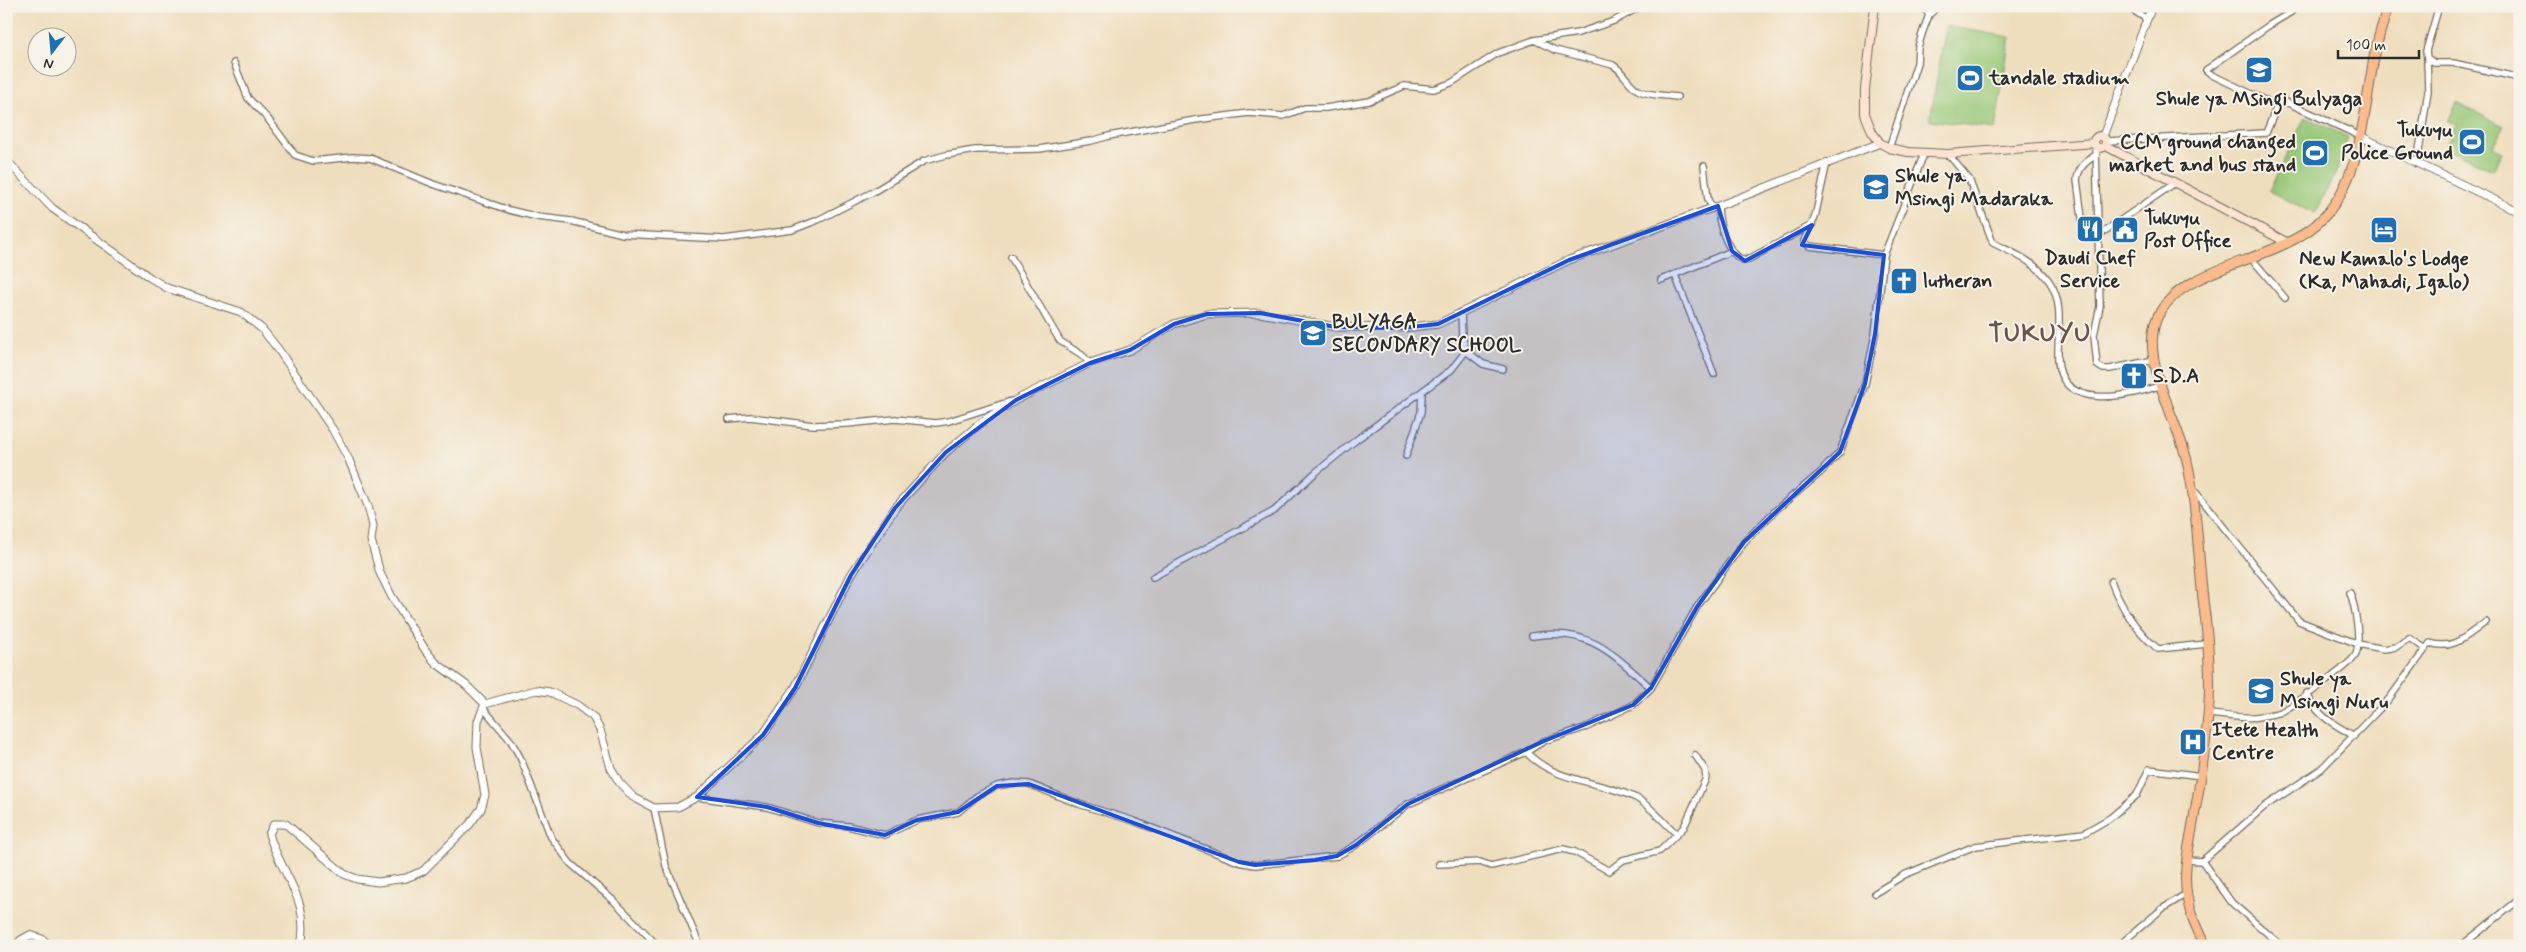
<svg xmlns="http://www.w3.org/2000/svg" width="2526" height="952" font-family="Mynerve,sans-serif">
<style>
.green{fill:#98c878;stroke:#627a52}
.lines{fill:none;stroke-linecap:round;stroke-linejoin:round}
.minor-casing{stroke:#706a5e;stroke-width:8}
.tertiary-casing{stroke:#706a5e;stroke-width:9}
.secondary-casing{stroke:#706a5e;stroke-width:10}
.trunk-casing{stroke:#706a5e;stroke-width:11}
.minor{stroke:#fff;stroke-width:5.5}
.tertiary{stroke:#fff;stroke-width:7}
.secondary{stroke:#fde4d1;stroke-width:8}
.trunk{stroke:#fbbb8d;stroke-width:9}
.marked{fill:#1d4ed8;fill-opacity:0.2;stroke:#1d4ed8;stroke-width:4;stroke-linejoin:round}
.labels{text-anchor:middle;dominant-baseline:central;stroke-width:4;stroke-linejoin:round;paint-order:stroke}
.poi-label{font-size:20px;font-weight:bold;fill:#2b2b2b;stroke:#f7f3e8;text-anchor:start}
.district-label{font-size:25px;font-weight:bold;letter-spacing:1px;fill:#6a544f;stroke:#f7f3e8}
</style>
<rect width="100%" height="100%" fill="#f7f3e8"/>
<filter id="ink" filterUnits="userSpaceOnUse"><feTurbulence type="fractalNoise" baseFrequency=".02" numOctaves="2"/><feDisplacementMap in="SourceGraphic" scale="10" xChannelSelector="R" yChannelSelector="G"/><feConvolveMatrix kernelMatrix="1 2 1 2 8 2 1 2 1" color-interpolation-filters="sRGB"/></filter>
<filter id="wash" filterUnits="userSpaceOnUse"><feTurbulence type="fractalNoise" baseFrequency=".0096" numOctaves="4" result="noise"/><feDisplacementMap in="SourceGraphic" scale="20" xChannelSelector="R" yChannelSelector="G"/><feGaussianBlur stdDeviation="1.12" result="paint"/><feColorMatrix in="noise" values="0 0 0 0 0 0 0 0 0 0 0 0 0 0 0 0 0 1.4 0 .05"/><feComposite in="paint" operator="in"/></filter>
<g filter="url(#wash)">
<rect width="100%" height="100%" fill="#efdebd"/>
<path class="green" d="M1946,26L2010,37L1995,129L1930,120Z
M2457,103L2504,126L2493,146L2502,152L2493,170L2445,147L2456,125L2448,121Z
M2305,117L2348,137L2337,170L2315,214L2269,191Z"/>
</g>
<g filter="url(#ink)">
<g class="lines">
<g class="minor-casing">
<path id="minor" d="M1923,6L1929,15
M2126,6L2147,19
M2439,6L2426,51L2427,58L2434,63H2453L2520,78
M1534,40L1555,50L1613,65C1623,71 1628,84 1638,90C1649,96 1665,95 1677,97
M234,63L248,98L268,119L295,155L313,161L353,157L370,158L433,184L509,210L538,217L571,221L623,234L724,239L792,230L818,220L873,192L924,161L946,155L975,150L1039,149L1091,141L1109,136L1195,120L1249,113L1283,116L1305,108H1326L1369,101L1404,86L1434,89L1451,83L1498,53L1534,40L1578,33L1614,21L1641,6
M2277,106L2212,75L2206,70L2268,26L2291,12
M2107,141L2266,133L2277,106L2286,102L2360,136
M2096,147L2100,306L2094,335L2097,365L2103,369H2110L2154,360
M1889,148L1917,63L1918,47L1923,31L1929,15L1938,6
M1948,154L1969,179L1993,243C2013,253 2036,262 2049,281C2065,303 2057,335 2058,360C2061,413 2130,396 2162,385
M2097,154C2086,162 2079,166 2077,180L2084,232L2099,235L2175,183
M1827,162L1815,217L1804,241L1809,246L1884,255
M2417,164L2428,91L2427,58
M1704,166L1708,200L1713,208
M1718,206C1718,223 1727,255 1745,261L1812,225
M1011,257L1060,341L1082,355L1090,363
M2252,259L2285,298
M1675,275L1714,374
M1661,280L1732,251
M1466,351L1483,364L1503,369
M729,419L750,417L813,425L847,424L895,419L936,423L949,421L1011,401
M1406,456L1421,412L1422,394
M2193,489L2299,621L2358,644L2384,649L2396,647L2409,638L2426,649
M1153,577L1274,511L1315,473L1356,440L1451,370L1466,351L1462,336L1461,312
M2111,581C2120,606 2137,632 2158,649L2207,644
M1532,636C1589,627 1611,652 1651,688
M2307,693C2316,716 2334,724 2354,736
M483,708L511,741L521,759L551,837L570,863L614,901L658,946
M2208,714C2225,715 2246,720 2262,716C2268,715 2276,714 2281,712C2294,705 2347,668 2355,656C2362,645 2355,605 2350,593
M1526,752C1555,783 1600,780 1636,798C1651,806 1664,823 1677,834
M697,797L767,807L818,823L848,826L885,835L917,820L958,812L977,796L997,786L1013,783L1029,784L1079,804L1134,821L1239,862L1255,865L1337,856L1356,845L1408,804L1526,752L1544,741L1587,727L1633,705L1651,688L1697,607L1744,542L1777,509L1820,473L1840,452L1865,384L1875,334L1884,255L1924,154
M654,808L666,866L700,946
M2187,860L2202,861L2264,807L2321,769L2389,699L2430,643C2454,651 2467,635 2486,622
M2202,861L2232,903L2282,946
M1439,864L1480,862L1491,866L1563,849L1575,852L1609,871L1623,860L1660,851L1684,827L1706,778L1705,770L1695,755
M1875,893L1904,875L1975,846L2084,833L2110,818L2137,795L2149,769L2201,776
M1049,946H1059
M2118,946L2162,909L2186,894
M2461,946L2520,899"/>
</g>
<g class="tertiary-casing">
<path id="tertiary" d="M2103,136L2152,6
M2360,136L2520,212
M6,160L52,208L149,277L167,288L241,312L262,329L278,349L333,430L349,460L368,506L373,526L371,540L380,573L392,597L426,651L436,663L466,685L485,704
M16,946L21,940L30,935L42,939L51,946
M301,946C311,899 281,875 269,834L274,824H286L344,874L357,879L378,882L406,878L423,871L470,824L481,809L485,795L477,747L478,721L485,704L536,690L550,692L577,705L593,717L600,730L611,768L619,782L633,797L654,808L678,807L697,797L763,735L795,688L851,575L895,508L946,452L987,418L1016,400L1090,363L1130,350L1174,324L1207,314L1260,313L1336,327L1402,328L1438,324L1569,260L1718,206L1880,143"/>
</g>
<g class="secondary-casing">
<path id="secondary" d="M1875,6L1865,89V114L1872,132L1880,143L1889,148L1908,152L1948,154L2094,143
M2094 142a6 6 0 1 1 12 0a6 6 0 1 1-12 0Z
M2106,146L2288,243"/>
</g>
<g class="trunk-casing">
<path id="trunk" d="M2205,946C2198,930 2189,914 2187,896C2182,868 2191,839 2195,811C2201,780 2205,748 2208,716C2212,678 2208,637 2203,599C2198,554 2197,506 2187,461C2178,421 2139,358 2157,318C2183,262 2280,264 2323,218C2362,177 2364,110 2374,58C2377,40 2383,23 2388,6"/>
</g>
<use href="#minor" class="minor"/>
<use href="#tertiary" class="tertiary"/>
<use href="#secondary" class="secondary"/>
<use href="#trunk" class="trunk"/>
</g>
</g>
<path class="marked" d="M1718,206L1732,251L1745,261L1812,225L1802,245L1884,255L1875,334L1865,384L1840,452L1744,542L1697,607L1651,688L1633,705L1544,741L1408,804L1356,845L1337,856L1315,860L1255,865L1239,862L1029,784L997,786L958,812L917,820L885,835L818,823L767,807L697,797L763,735L795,688L851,575L895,508L946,452L1016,400L1090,363L1130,350L1174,324L1207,314L1260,313L1336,327L1402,328L1438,324L1569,260Z"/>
<defs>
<g id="school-square" transform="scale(1.4375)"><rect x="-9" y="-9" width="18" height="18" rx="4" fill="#1f6fb2" stroke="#f7f3e8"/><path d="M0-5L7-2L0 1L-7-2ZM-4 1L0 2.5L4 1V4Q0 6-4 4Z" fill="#fff"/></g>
<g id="stadium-square" transform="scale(1.4375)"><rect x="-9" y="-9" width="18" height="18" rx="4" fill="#1f6fb2" stroke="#f7f3e8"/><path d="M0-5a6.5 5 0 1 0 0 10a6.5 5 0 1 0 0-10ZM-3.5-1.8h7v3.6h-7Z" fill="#fff"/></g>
<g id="restaurant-square" transform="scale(1.4375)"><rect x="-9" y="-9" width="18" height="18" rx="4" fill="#1f6fb2" stroke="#f7f3e8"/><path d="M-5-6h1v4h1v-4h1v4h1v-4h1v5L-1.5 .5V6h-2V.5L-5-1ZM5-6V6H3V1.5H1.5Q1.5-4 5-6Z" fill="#fff"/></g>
<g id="civic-square" transform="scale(1.4375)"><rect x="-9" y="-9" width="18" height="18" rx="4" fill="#1f6fb2" stroke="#f7f3e8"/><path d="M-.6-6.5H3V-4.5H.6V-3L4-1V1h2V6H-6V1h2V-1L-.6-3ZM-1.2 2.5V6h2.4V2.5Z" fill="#fff"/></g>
<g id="hotel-square" transform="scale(1.4375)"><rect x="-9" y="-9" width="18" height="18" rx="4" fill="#1f6fb2" stroke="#f7f3e8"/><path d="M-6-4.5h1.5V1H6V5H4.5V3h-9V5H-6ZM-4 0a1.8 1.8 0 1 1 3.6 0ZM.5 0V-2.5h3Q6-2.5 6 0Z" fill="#fff"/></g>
<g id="church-square" transform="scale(1.4375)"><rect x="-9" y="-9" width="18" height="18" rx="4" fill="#1f6fb2" stroke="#f7f3e8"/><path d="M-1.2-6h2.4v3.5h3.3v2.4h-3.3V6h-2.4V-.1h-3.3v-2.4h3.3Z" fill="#fff"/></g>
<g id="hospital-square" transform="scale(1.4375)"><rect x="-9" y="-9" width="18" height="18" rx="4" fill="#1f6fb2" stroke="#f7f3e8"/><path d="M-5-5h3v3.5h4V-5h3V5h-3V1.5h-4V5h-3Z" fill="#fff"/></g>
</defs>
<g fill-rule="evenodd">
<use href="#school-square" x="2259" y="70"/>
<use href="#stadium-square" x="1970" y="78"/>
<use href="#stadium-square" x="2472" y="142"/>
<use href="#stadium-square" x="2315" y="153"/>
<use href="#school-square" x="1876" y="187"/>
<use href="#restaurant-square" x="2090" y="229"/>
<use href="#civic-square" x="2125" y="230"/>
<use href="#hotel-square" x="2384" y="230"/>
<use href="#church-square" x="1904" y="281"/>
<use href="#school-square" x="1313" y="333"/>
<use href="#church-square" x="2134" y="376"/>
<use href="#school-square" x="2261" y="691"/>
<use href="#hospital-square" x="2193" y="742"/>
</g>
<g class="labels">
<g class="poi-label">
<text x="1989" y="78">tandale stadium</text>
<text x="2259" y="99" text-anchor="middle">Shule ya Msingi Bulyaga</text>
<text x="2453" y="130" text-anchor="end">Tukuyu<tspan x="2453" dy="23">Police Ground</tspan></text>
<text x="2296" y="142" text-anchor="end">CCM ground changed<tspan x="2296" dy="23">market and bus stand</tspan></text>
<text x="1895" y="176">Shule ya<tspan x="1895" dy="23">Msingi Madaraka</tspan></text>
<text x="2144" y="218">Tukuyu<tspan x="2144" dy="23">Post Office</tspan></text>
<text x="2090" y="258" text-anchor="middle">Daudi Chef<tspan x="2090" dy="23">Service</tspan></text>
<text x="2384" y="259" text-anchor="middle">New Kamalo's Lodge<tspan x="2384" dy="23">(Ka, Mahadi, Igalo)</tspan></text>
<text x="1923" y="281">lutheran</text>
<text x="1332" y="322">BULYAGA<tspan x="1332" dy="23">SECONDARY SCHOOL</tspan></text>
<text x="2153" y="376">S.D.A</text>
<text x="2280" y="679">Shule ya<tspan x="2280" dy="23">Msingi Nuru</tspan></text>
<text x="2212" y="730">Itete Health<tspan x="2212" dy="23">Centre</tspan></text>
</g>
<g class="district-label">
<text x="2040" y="334">TUKUYU</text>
</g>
</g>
<rect width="2526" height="952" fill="none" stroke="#f7f3e8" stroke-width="25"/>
<g transform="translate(52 52) rotate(196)"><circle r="24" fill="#f7f3e8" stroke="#a5a39c"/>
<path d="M0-4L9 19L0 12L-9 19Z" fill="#1f6fb2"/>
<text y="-8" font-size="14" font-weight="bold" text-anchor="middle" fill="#2b2b2b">N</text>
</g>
<path d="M2338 50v8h81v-8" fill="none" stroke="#2b2b2b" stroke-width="2.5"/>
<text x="2346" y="50" font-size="15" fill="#2b2b2b" stroke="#f7f3e8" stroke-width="4" paint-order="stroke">100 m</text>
</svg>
